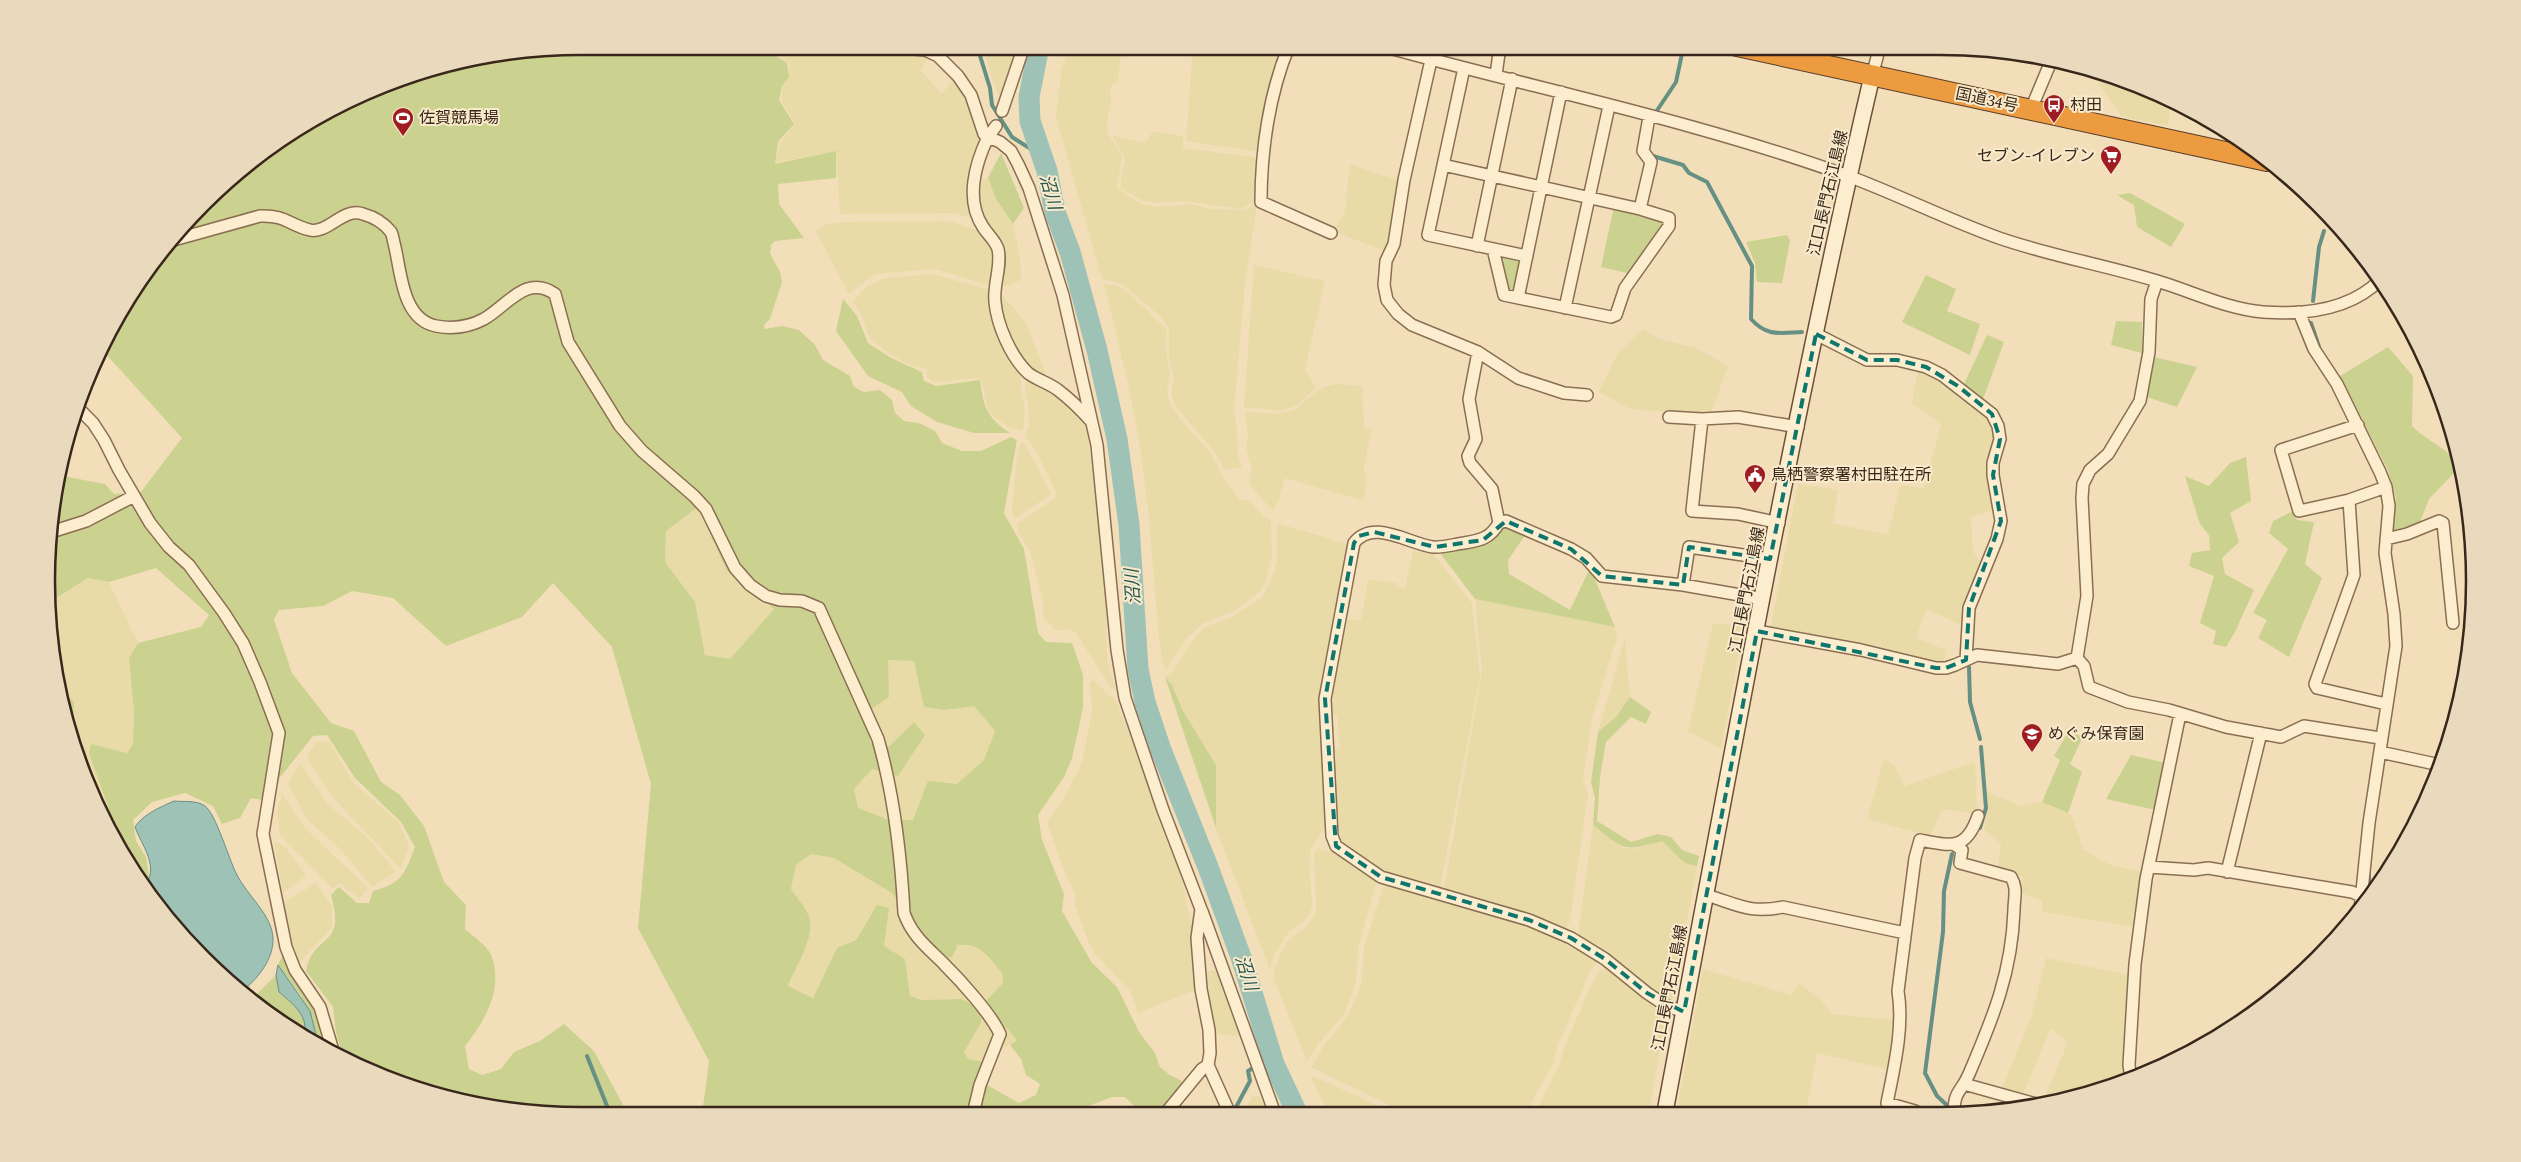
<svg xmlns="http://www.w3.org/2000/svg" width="2521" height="1162" font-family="Spectral,'Noto Sans JP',serif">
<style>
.farmland{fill:#e8dba7}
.green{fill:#cbd18e;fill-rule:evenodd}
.water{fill:#9fc2b7;stroke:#669084}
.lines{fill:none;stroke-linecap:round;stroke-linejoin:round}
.stream{stroke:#669084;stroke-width:4}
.river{stroke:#9fc2b7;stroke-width:21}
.street-casing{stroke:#8a6e53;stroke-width:14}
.secondary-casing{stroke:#6c4f36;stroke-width:18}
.highway-casing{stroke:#573c28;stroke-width:22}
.street{stroke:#fcedce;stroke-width:11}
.secondary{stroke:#fcedce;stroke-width:15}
.highway{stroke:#ec9b40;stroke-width:20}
.marked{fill:none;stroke:#0f766e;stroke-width:4;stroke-dasharray:10 6;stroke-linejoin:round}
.labels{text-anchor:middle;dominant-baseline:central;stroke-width:4;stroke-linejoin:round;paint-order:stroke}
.street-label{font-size:16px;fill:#38271a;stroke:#f9eacb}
.poi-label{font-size:16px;fill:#38271a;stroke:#f9eacb;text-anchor:start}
.water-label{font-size:18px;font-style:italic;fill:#275954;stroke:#f9eacb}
.rim{fill:none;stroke:#38271a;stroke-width:2.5}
</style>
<rect width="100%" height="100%" fill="#f2dfba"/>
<path class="farmland" d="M737,46H859L918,53L928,56L921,71L942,94L953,79L962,86L978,127L980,141L970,169L969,188L973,217L969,218L955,213H938L840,214L836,151L775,163L779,144L795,123L781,100L783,85L789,77V64L777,53L765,50L734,52Z
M983,46H1018L1000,100L993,81Z
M1069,46H1117L1121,51L1118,81L1112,85L1110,91L1111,100L1107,123L1108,133L1122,157L1117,188L1141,204L1156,207L1190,204L1212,209L1244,210L1257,204L1245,284L1234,408L1237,431L1238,456L1242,467L1225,470L1214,451L1175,406L1171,392L1174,379L1169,355V328L1160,316L1122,284L1102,279L1056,117L1061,71Z
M1193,46H1282L1275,67L1259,152L1186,141Z
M2106,75L2144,87L2171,101L2168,126L2121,116L2099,85Z
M1153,131L1183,136V148L1260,158L1256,201L1240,209L1184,201L1157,203L1143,201L1120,188L1125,159L1113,136L1145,143Z
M1350,164L1399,181L1387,252L1332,231L1345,212Z
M988,178L996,199L1013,224L1020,257L1021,280L1006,286H1000V276L985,221L979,210V184L981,181Z
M949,221L977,230L990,242L995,257L991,286L935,269L875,274L850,293L847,291L816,231L824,225L842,222Z
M1254,265L1325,281L1305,369L1316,388L1296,406L1280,411L1244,407Z
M932,274L990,290L1021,371V392L1025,409L1023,431L1010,428L995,418L988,409L981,378L934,382L927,377V369L910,365L891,355L870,339L863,319L853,301L867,286L885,278Z
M1104,284L1119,286L1131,295L1167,330L1165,346L1170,375L1167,391L1169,402L1184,424L1210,452L1223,477L1240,500L1249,501L1264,517L1271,520L1272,558L1265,584L1259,592L1238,609L1202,624L1186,639L1167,669L1164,668L1159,640L1149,518L1139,440L1129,388Z
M1000,293L1025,321L1048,380L1036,374L1017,352L1005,319Z
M1643,329L1660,339L1696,348L1728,366L1711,414L1647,411L1628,408L1599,392L1617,354Z
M1918,370L1945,383L1992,418L1996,442L1995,510L1971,517L1973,551L1981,563L1971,586L1961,625L1927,609L1916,638L1946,650L1943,665L1770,630L1798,484L1838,490L1833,523L1888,535L1900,485L1924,488L1941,424L1912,404Z
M1027,379L1045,387L1064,400L1086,423L1105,570L1107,660L1116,690L1111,688L1076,633L1069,629L1056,631L1043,617V601L1030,551L1020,535L1017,523L1055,499L1056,492L1036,451L1025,436L1029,427V415L1025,386Z
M1336,384L1362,386L1364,429L1372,428L1364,465L1366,481L1364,501L1285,478L1278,502L1273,511L1249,484L1252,469L1246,448L1248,436L1245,412L1277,414L1293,411L1321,388Z
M1023,441L1050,491V495L1014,519L1012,509L1016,464L1019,446Z
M2457,462L2460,463L2464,476L2466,493L2454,473Z
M699,507L727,571L774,609L730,659L705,655L695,602L665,562L666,531Z
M1277,523L1347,544L1349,549L1322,700L1328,822L1311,849L1309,861L1312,904L1309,916L1288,933L1274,955L1270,970L1216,828V765L1183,711L1172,685L1165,677L1173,671L1196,636L1205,627L1232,617L1262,597L1272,578L1277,561Z
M1413,551L1433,554L1472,603L1480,676L1440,888L1382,873L1340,840L1333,749H1340L1337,715H1331L1335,678L1348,619L1361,621L1368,579L1397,583V587L1405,588Z
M88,578L109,582L138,643L129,658L134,713L133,744L127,753L91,744L89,752L114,823L113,838L75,753L71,737L74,702L64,694L61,695L51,651L48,603Z
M1475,599L1615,627L1617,637L1592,718L1583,780L1588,794L1570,920L1566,928L1537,917L1444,890L1482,672Z
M1713,624L1744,625L1721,749L1688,731Z
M1625,638L1630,697L1616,717L1598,732Z
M888,660L914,661L945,710L974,706L995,731L984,760L957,784L928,782L914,820H889L858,808L854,789L914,722L888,747L871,743L862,715Z
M1093,680L1116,701L1134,745L1149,784L1157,817L1180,872L1194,937L1198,989L1138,1013L1131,992L1094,953L1088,941L1075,906V893L1063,868L1047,822L1066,794L1082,763L1092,711L1090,682Z
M329,741L352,781L399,823L409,846L401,869L335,800L306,757L317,742Z
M1884,759L1894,765L1904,786L1975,762L1977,814L1942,809L1930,836L1867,819Z
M300,763L328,804L369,839L396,872L372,887L341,850L307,819L288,784Z
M1986,791L2021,806L2042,802L2068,813L2072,816L2083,849L2108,864L2141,872L2135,927L2042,912V901L2021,893L2023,877L1998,867L2001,844L1984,829L1988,808Z
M282,793L304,827L368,888L360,899L339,883L333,889L280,835L277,813Z
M1593,825L1623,848L1635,849L1662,841L1671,848L1677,857L1691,866H1697L1672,1001L1649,988L1611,956L1578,935Z
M274,841L285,847L306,875L283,893Z
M1317,848L1340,854L1377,880L1358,948L1356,980L1351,997L1344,1014L1318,1044L1307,1062L1274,979V970L1286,942L1308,925L1315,914L1316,904L1314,854Z
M811,854L834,858L892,893L933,948L952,957L958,945L970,944L978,947L1002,973L1003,983L985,1003L1018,1040L1000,1049L983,1062L968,1059L964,1052L981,1023L961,999L921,1000L910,996L905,959L884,946L889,908L877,905L856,940L837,948L813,998L788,986L808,942V913L791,889L796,865Z
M316,883L332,906V927L299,963L282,904Z
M1384,884L1532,926L1599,960L1592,968L1559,1042L1553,1064L1536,1093L1527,1113H1405L1311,1067L1326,1042L1346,1019L1358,994L1362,980L1364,948Z
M2046,958L2130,975L2127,1040L2122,1069L2125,1080L2043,1102L2068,1042L2051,1028L2021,1098L2000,1093L2031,1018Z
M1605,968L1641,996L1667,1011L1649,1112L1535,1113L1559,1065L1565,1046L1591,985L1599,971Z
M1703,969L1792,995L1799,983L1819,998L1832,1014L1893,1020L1887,1069L1817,1053L1806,1112H1708L1707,1109L1678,1105Z
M1216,970L1239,1036L1215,1034L1203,972Z
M1310,1075L1395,1113H1328Z
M1259,1096L1269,1114H1242L1252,1097Z"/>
<path class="green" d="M581,46H728L730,53C752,52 769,48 787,63L789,77L782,86L779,100L794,124L778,142L775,164L836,151V178L778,184L779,204L804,238L775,241L771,245L770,253L780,272L782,282L770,319L764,325L765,329L782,326L799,330L815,345L823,360L850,376L854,387L864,392L880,390L892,400L895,413L904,421L919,423L935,431L942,443L962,451H981L1011,437L1017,440L1004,513L1024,549L1038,633L1046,642L1072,643L1083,675V707L1077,736L1072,758L1064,777L1038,815L1042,840L1064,894L1062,911L1092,963L1117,987L1139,1032L1155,1053L1160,1067L1170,1075L1182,1081L1184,1085L1157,1114H1142L1125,1097H1112L1073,1112L1072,1114L702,1115L709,1061L638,928L651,784L612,647L553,583L522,617L446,646L393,598L352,591L323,606L279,610L274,620L292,673L331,723L354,731L381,782L400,795L424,826L444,882L466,905L465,929C473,936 489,947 492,957C503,990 485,1021 465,1046L469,1069L482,1075L501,1069L514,1052L540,1041L564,1024L594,1051L629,1116H581L476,1105L377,1075L344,1059L336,1033L333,1007L306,971C313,932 347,949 331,895L339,887L357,903H369L373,891C404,882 404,874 415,847L401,822L355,778L327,735L313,736L262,800L251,798L240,818L222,824L213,806L185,793L152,802L133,820L136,841L146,857L149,877L143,886L113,838L114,823L89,753L91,744L127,753L133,744L134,713L129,658L138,643L201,627L209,615L156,568L109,582L88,578L48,603L46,581L57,475L105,484L114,494L140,493L182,438L104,352C105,321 134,291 151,267C160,254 169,239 180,228C257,143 363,80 476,57C510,50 547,50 581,46ZM698,507L727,571L774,609L730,659L705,655L695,602L665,562L666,531ZM888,660L914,661L924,707L945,710L974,706L995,731L984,760L957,784L928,781L913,820H889L858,808L854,789L872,769L898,776L925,735L914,722L888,747L871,743L862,715L889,697ZM811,854L834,858L892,893L933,948L946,958L952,957L958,945C981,943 988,957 1002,973L1003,983L984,1003L1017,1040L1010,1045L1021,1059L1026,1075L1040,1084L1036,1095L1019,1103L987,1085L970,1102L983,1062L968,1059L964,1052L981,1023L980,1008L961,999L921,1000L910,996L905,959L884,946L889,908L877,905L856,940L837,948L813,998L788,986C795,967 819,933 807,912C803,904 796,897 791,889L796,865Z
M1001,153L1024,208L1013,224L996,199L988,178Z
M2130,193L2185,224L2171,247L2137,227L2134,205L2117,195Z
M1614,206L1637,212L1641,217L1659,219L1663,225L1631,274L1601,267Z
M1787,235L1790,241L1782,283L1757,282L1755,263L1746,242Z
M1503,255L1518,259L1521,263L1515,292L1507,291L1499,259Z
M1926,275L1956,289L1947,311L1980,324L1970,355L1902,322Z
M843,299L857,316L868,343L891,358L922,372L924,381L936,386L980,380C983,406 987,418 1010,433H974L937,422L911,406L902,392L868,376L836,331Z
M2116,321L2142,322V353L2111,345Z
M1987,335L2004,342L1983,399L1964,384Z
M2388,347L2413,376L2412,426C2427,441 2445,447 2457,462L2454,473L2429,499L2420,522L2392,534L2396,497L2388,470L2340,376Z
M2154,357L2197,367L2177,407L2147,397Z
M2246,457L2251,501L2230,513L2239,542L2222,558L2225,574L2254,590L2235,632L2226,647L2213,644L2216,631L2200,623L2214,576L2189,566L2192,553L2210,550L2209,535L2200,524L2185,476L2209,486L2230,463Z
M2293,511L2297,520L2314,522L2305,564L2322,578L2289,657L2258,638L2267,620L2253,613L2288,549L2269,533L2273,521Z
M1505,526L1526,534L1508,560L1509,574L1570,610L1590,568L1615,627L1475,599L1440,553L1489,544Z
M1165,677L1172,685L1183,711L1216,765V828Z
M64,693L74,702L71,737L61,695Z
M1630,697L1651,712L1646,724L1631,717L1606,742L1600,777L1597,821L1631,842L1658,834L1671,837L1682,850L1699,856L1697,866C1680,865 1674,850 1662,841C1622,852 1625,850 1593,825L1595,798L1591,782L1598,732L1616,717Z
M2069,731L2083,737L2070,764L2082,772L2068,813L2042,802L2060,760L2054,756Z
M2131,755L2166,763L2156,810L2106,799Z
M283,954L319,1010L331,1053L319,1047V1040L301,996L278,965Z
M276,975L279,992C292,1003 311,1017 303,1037L251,1000Z"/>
<path class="water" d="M174,801C183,802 197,800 205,806C216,814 229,860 237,875C247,895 272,915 273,938C274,959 257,980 241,992L229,983L157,907L144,888C160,867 143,848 135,827C143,814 161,807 174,801Z
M278,965L310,1011L319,1047L303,1037C311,1017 292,1003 279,992L276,975Z"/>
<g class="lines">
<path class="stream" d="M977,46L990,88L992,105L1012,137L1039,154
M1656,112L1676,82L1683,49
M1653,156L1683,165L1689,173L1707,182L1752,266L1751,319C1767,337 1780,333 1802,332
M2313,301L2319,247L2324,231
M2311,323L2319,347
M1969,667L1970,702L1980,739
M1980,828L1986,808L1981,747
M2369,892V874
M587,1056L611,1116
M1950,1108L1937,1096L1925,1073L1943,932L1944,891L1952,854
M1235,1109L1250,1081L1248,1071L1253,1068"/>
<path class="river" d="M1039,46L1029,97L1030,121L1047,171L1055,212L1070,252L1097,350L1117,439L1129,525L1138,669L1145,702L1161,750L1208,867L1242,960L1274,1064L1297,1113"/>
<g class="street-casing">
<path id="street" d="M883,46L925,50L938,56L958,76L971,95L984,134L988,137C975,164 965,200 983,227C988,235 995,240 998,249C1002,266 993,284 995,302C997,325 1011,357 1028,373C1037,380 1049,383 1058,390C1070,399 1081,410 1091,421
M1289,46C1269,94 1261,151 1261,202L1331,233
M1382,46C1537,89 1696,121 1848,176C1899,195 1948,220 1999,238C2051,256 2105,265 2157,281C2191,291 2227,309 2263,312C2304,315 2351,310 2381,279
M1431,60L1404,180L1394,244L1386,261L1384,285L1387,300L1398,314L1412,325L1478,352L1518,378L1564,393L1587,395
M1464,68L1428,235L1527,256
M1496,75L1500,46
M1872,76L1880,46
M2031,109L2052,59
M1002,111L1024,46
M996,126L988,137L1000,142L1011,151L1018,164L1029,188L1063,295L1097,445L1117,650L1125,698L1163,810L1201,909L1197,938L1201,989L1209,1030L1210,1053L1208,1065L1230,1114
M1443,165L1640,209L1651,162L1643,151L1649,117
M170,241L260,216C286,215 289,225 310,230C328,234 343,207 363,214C374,217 384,223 391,232C393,236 393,239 394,243C401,269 401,319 436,326C452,329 469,327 484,319C508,305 526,274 555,294L568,342L620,426L642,451L694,496L706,509L735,568L750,585L766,596L780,600L802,601L819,608L878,739C894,795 901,855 904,913C912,936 928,948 944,964C961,981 991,1014 1000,1034L980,1085L973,1114
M1477,246L1512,79
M1493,249L1504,295L1611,317L1616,315L1625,288L1669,226V218L1640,209
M2157,281L2151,299L2149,352L2140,401L2108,454L2090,470L2083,484L2082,498L2087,596L2077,658L2084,666L2089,687L2128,702L2169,710L2226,727L2281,737L2304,726L2380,738
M1518,298L1561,92
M1565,308L1609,106
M2299,312L2314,349L2337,384L2380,472L2386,487L2389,506L2385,553L2394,614L2396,646L2369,823L2360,910
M1816,334L1867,360H1897L1926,367L1942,375L1992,414L1998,426L2000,439L1993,463V475L2001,521L1997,539L1969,608L1966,660
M1478,352L1469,399L1476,439L1468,456L1470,463L1492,489L1499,523
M76,406L93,423L104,440L119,470L150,523L169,547L189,565L224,613L243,643L260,682L279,733L263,834L286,947L295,970L320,1007L334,1054
M1669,417L1702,419L1738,417L1798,427
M1702,419L1692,511L1738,514L1779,523
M2358,425L2281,450L2299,511L2349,500L2386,487
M2349,500L2354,575L2315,684L2317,688L2386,704
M51,532L86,521L134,496
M2386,539L2407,534L2439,521L2443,523L2453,623
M1683,585L1689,547L1770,559
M1757,631L1861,650L1936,668H1946L1955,665L1977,655L2058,664L2077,658
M2380,752L2440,765
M2149,867L2194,870L2208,868L2352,892L2363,897
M2227,872L2261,733
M1706,895C1737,904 1749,914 1783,907L1905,933
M1202,911L1275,1114
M1684,1012L1665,1005L1647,993L1605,959L1571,938L1529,920L1381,877L1336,846L1332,836L1325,699L1354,543C1373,518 1409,544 1433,547C1443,548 1455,544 1464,543C1482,540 1490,538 1499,523L1506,521L1571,549L1586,558L1602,576L1683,585L1763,599
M2131,1079L2129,1065L2135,964L2146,879L2180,714
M1964,1084L2036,1104
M1915,1111L1887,1103C1894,1068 1904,1027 1898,991L1915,858L1920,840C1951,846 1966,851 1978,816
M1954,1111C1954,1091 1962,1091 1969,1074C1993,1018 2012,972 2014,910C2014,897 2018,889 2011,877L1960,863L1962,850L1955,845
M1165,1114L1202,1069L1208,1065"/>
</g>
<g class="secondary-casing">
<path id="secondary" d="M1665,1112C1730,766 1792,419 1872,76"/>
</g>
<g class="highway-casing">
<path id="highway" d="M1737,46L2267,161"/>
</g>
<use href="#street" class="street"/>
<use href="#secondary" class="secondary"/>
<use href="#highway" class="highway"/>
</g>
<path class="marked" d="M1816,334L1867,360H1897L1926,367L1958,386L1992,414L2000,439L1993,475L2001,521L1969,608L1966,660L1946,668H1936L1757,631L1684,1012L1647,993L1605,959L1571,938L1529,920L1381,877L1336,846L1325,699L1354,543L1359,536L1374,532L1435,547L1483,540L1506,521L1571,549L1602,576L1683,585L1689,547L1770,559Z"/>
<defs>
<g id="bus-pin" transform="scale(1.125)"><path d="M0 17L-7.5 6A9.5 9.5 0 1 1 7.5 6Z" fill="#9f1d22" stroke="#f9eacb"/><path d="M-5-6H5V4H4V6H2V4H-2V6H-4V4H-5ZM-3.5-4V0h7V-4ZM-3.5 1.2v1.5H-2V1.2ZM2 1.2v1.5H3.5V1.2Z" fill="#fff"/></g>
<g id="stadium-pin" transform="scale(1.125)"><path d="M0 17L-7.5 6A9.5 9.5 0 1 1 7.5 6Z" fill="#9f1d22" stroke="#f9eacb"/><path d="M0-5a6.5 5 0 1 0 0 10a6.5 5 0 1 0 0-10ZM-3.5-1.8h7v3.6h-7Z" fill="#fff"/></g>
<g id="supermarket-pin" transform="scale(1.125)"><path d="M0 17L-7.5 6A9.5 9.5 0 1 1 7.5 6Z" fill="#9f1d22" stroke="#f9eacb"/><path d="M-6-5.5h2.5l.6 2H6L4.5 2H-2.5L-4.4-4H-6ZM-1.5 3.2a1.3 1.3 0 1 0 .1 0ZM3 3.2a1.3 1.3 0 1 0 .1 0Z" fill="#fff"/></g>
<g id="civic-pin" transform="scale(1.125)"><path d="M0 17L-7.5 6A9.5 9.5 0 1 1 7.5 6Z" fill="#9f1d22" stroke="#f9eacb"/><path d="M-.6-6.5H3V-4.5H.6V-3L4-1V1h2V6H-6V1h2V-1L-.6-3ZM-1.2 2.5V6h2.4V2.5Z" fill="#fff"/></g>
<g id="school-pin" transform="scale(1.125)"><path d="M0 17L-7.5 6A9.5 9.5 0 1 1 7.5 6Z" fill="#9f1d22" stroke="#f9eacb"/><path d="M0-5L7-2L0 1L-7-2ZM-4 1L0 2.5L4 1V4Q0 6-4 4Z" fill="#fff"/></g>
</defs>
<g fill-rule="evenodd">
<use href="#bus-pin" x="2054" y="105"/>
<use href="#stadium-pin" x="403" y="118"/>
<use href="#supermarket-pin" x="2111" y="156"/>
<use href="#civic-pin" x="1755" y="475"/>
<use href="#school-pin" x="2032" y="734"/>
</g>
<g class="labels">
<g class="street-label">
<text transform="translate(1987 100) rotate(12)">国道34号</text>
<text transform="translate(1828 193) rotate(-77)">江口長門石江島線</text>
<text transform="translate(1747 590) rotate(-79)">江口長門石江島線</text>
<text transform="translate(1670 988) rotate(-79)">江口長門石江島線</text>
</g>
<g class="poi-label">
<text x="2070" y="105">村田</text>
<text x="419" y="118">佐賀競馬場</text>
<text x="2095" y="156" text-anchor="end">セブン-イレブン</text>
<text x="1771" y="475">鳥栖警察署村田駐在所</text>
<text x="2048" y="734">めぐみ保育園</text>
</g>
<g class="water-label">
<text transform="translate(1050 192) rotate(74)">沼川</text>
<text transform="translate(1133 587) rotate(-94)">沼川</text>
<text transform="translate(1246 973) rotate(72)">沼川</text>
</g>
</g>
<path d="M0 0H2521V1162H0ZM581 55H1940A526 526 0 0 1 2466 581V581A526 526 0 0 1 1940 1107H581A526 526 0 0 1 55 581V581A526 526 0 0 1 581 55Z" fill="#eadabd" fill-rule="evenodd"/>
<path class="rim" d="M581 55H1940A526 526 0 0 1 2466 581V581A526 526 0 0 1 1940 1107H581A526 526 0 0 1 55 581V581A526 526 0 0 1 581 55Z"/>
</svg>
